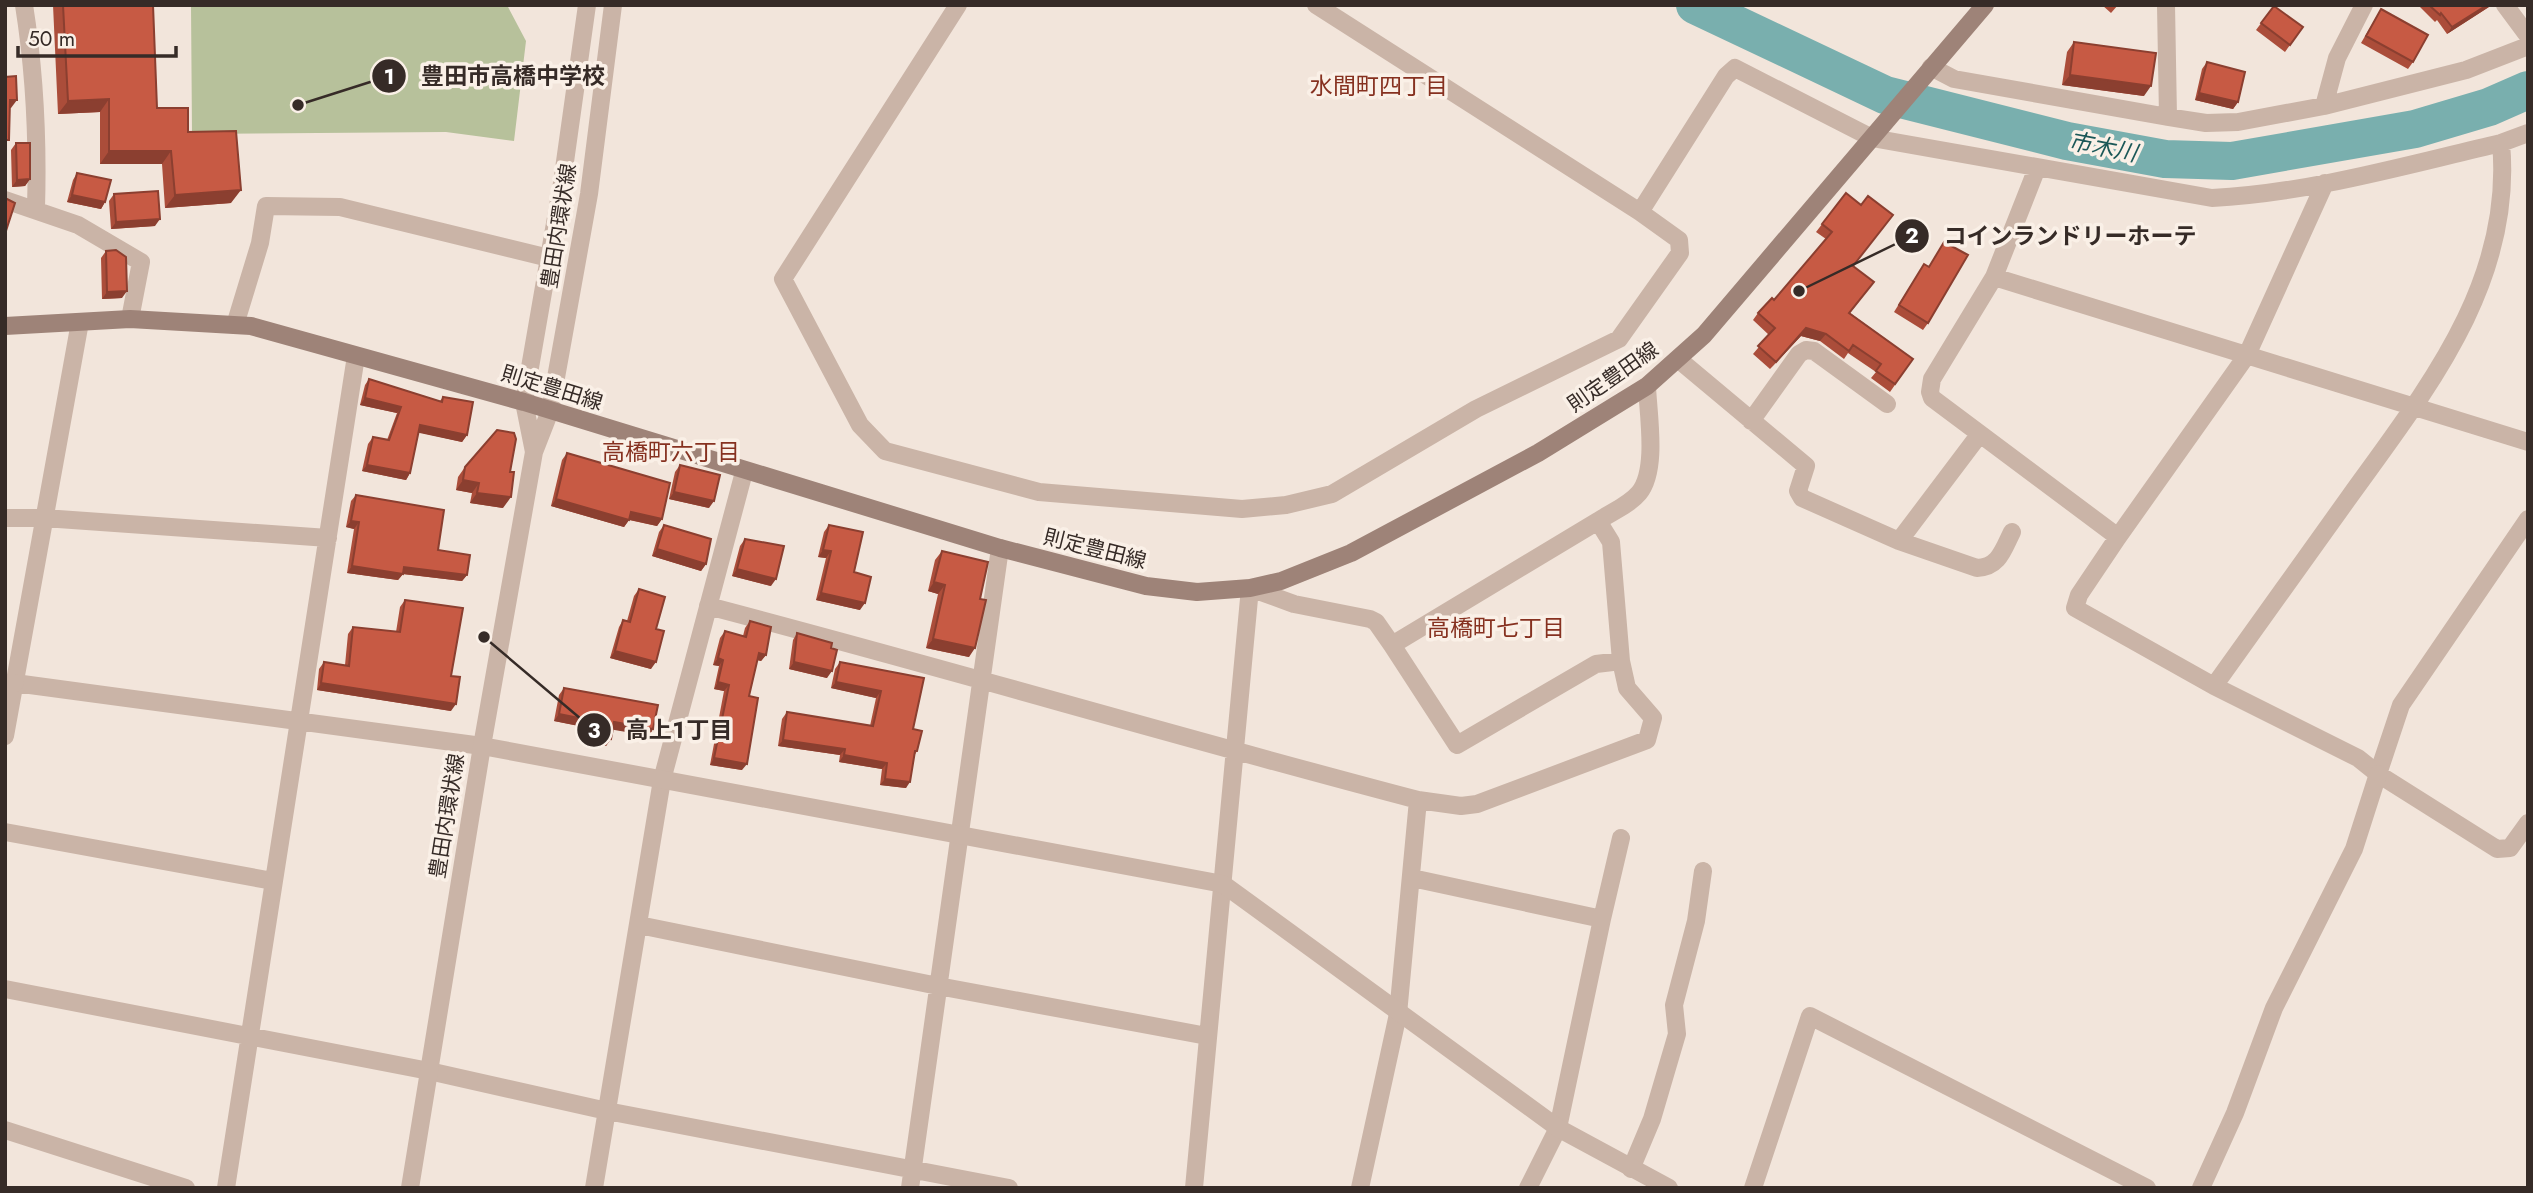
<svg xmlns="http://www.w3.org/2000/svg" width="2533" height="1193" font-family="Jost,'Noto Sans JP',sans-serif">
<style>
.green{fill:#b7c19b}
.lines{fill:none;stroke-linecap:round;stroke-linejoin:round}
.river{stroke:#79afae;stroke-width:38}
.minor{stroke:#cab4a7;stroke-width:18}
.tertiary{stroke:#cab4a7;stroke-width:18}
.secondary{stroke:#9e8378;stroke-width:18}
.wall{fill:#ab4d3a}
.shaded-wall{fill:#8b3f30}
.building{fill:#c75a44;stroke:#8b3f30;stroke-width:2}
.labels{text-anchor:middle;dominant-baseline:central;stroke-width:7;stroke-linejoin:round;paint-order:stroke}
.street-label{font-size:21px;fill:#362b27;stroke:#faf0e7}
.neighbourhood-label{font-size:23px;fill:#863120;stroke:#faf0e7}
.water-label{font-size:23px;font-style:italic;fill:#1c5858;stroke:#faf0e7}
.leader{fill:none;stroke:#362b27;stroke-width:2.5}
.callout-dot{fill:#362b27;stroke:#faf0e7;stroke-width:2.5}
.mark-label{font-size:21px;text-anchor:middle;font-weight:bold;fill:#fff}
.callout-label{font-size:23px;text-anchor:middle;font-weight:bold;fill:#362b27;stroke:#faf0e7;stroke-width:7;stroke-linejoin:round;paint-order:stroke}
</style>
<rect width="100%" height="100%" fill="#f2e5db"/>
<path class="green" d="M191,5H507L526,41L514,141L446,132L192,134Z"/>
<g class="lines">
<path class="river" d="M1695,5L1885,95L2067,141L2165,159L2232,161L2415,129L2489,107L2528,90"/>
<path class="minor" d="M24,5C35,74 38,139 36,208
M958,5L783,279L860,425L885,451L1039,492L1242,509L1286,505L1332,494L1476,409L1619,339L1680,253L1679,240L1640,212L1316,5
M2166,5L2168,117
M2505,5L2528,36
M1931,67L1954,79L2168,117L2206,123L2238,122L2324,106L2466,70L2528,46
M2324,106L2337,58L2364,5
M2037,168L1994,277L1932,379L1930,392L1932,398L2118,537
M2325,183L2247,355L2118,537L2079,595L2075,608L2214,686L2358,758L2378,774L2497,849L2510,848L2528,823
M5,200L78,225L141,262L130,319
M1640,212L1726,76L1735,68L1872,138L2212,198C2310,193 2406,165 2501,143L2528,133
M1994,277L2528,442
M235,325L260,243L266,206L340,207L549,258
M1678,359L1806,466L1798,491L1802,498L1899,541L1977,568C1999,567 2003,550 2012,532
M1751,421L1799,354L1806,350L1814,351L1887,404
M5,518H44L328,538
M1598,521L1392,645L1457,745L1596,664L1621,661
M1899,541L1979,435
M708,606C945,668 1181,738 1418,800L1398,1014L1360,1188
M15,683L482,746
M2214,686C2259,623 2305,559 2350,496C2427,389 2514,282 2501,143
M5,736L80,322
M2378,774L2401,705L2528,519
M1418,800L1461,806L1477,804L1647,740L1653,718L1627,688L1621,661L1611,542L1598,521C1612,512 1629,505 1639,493C1658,470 1648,414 1647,386
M5,832L273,881
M1412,878L1602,919L1558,1128L1528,1188
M1602,919L1621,838
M639,925L938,986L1207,1036
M5,989L429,1071L607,1111L1009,1188
M5,1130L186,1188
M1631,1169L1652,1119L1677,1034L1674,1005L1696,921L1703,871
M226,1188L356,356
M594,1188L662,780L744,472
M910,1188L1000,548
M1194,1188L1250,588L1294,604L1370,619L1376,622L1392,645
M1753,1188L1810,1016L2147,1188"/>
<path class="tertiary" d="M534,452L524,402L562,183L587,5
M5,683H15
M482,746L1223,884L1558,1128L1669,1188
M410,1188L482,746L534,452L550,411L589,194L613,5
M2201,1188L2235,1113L2274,1008L2354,849L2378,774"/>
<path class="secondary" d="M5,326L130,319L251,326L524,402L1000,548L1146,586L1197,592L1250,588L1281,581L1351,553L1538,453L1647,386L1704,335L1985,5"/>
</g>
<path class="wall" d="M53,5H153L157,108L188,132L231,203L165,208L162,164H100V112L58,114Z
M2102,5H2118L2111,13Z
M2418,5H2492L2447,34L2437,20L2435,22Z
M2274,6L2303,27L2285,52L2256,30Z
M2381,9L2413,62L2408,69L2361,43Z
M2074,42L2144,96L2062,85L2067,52Z
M2207,62L2238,102L2233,109L2195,100L2202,69Z
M16,143L30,179L25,186L12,187L11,150Z
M77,173L105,202L101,209L67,202L73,180Z
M1846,193L1854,266L1868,289L1850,313L1913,359L1890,392L1871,378L1876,372L1848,353L1844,359L1820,341L1801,336L1770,369L1753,354L1769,335L1753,320L1758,313L1774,300L1826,239L1816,232Z
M114,194L155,226L111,229L109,201Z
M1944,242L1928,323L1923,330L1894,312L1924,264L1929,267Z
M106,251L122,298L102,299L101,258Z
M369,379L440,401L443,397L467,435L462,442L418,432L410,473L406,480L362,471L368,444L373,437L387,440L397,413L360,405L365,385Z
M567,453L662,519L657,526L629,520L624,527L551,506L562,460Z
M680,465L709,508L669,499L675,472Z
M465,467L503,508L470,503L472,493L456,490L458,477Z
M356,495L438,550L467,575L462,581L403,574L398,580L347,573L354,529L346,527L351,501Z
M664,525L706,564L701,571L652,556L659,532Z
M829,525L854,572L860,610L816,600L826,558L818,557L824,532Z
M745,539L771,586L732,576L740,546Z
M942,551L980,599L969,657L926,648L938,594L928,591L935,560Z
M639,589L656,629L651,669L610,658L619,627L623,620L627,621L634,596Z
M405,600L451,676V711L317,690L319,669L324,662L345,665L348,634L353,627L396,632L400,607Z
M750,621L766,655L761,661L757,660L749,696L742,770L710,765L724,691L714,689L719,666L713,665L720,638L725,631L743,636L745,628Z
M797,633L831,648L827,678L789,669L793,640Z
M840,662L924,678L913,729L917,751L914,756L906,788L880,785L882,769L839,762L840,755L778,746L782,719L787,712L870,726L876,698L831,688L835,669Z
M564,688L653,729L649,736L613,729L611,739L606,746L587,743L589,728L554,721L559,695Z"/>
<path class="shaded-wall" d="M2487,5H2492L2447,34L2452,27Z
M2070,75L2151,86L2144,96L2062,85Z
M2199,93L2238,102L2233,109L2195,100Z
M109,99L100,112L58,114L68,101Z
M10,100H17L11,108L5,109Z
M109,151H171L162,164H100Z
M30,179L25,186L12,187L17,180Z
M241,190L231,203L165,208L175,195Z
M72,195L105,202L101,209L67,202Z
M160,219L155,226L111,229L116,222Z
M127,291L122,298L102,299L107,292Z
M1806,328L1826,334L1820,341L1801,336L1770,369L1776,362Z
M365,398L401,407L397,413L360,405Z
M420,425L467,435L462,442L415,432Z
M367,465L410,473L406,480L362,471Z
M463,480L479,483L472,493L456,490Z
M674,492L714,501L709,508L669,499Z
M477,493L511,497L503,508L470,503Z
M556,499L629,520L624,527L551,506Z
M631,512L662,519L657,526L626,519Z
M351,521L359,522L354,529L346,527Z
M657,549L706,564L701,571L652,556Z
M823,550L831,551L826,558L818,557Z
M352,566L404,567L467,575L462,581L403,574L398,580L347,573Z
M737,569L776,579L771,586L732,576Z
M934,582L945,585L938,594L928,591Z
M821,593L865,603L860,610L816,600Z
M933,639L975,648L969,657L926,648Z
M615,651L656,662L651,669L610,658Z
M759,653L766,655L761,661L754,659Z
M718,658L723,660L719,666L713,665Z
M794,662L832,671L827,678L789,669Z
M718,682L729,685L724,691L714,689Z
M836,682L881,691L876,698L831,688Z
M321,683L456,704L451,711L317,690Z
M559,714L594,721L589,728L554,721Z
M614,722L653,729L649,736L609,729Z
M592,736L611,739L606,746L587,743Z
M783,740L845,749L840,755L778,746Z
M844,755L887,763L882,769L839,762Z
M714,758L747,764L742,770L710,765Z
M885,779L910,782L906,788L880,785Z"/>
<path class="building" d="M63,5H153L157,108H188V132L236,131L241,190L175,195L171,151H109V99L68,101Z
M2429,5H2487L2452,27L2441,13L2440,15Z
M2274,6L2303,27L2290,45L2261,23Z
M2381,9L2428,35L2413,62L2366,36Z
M2074,42L2156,53L2151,86L2070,75Z
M2207,62L2245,72L2238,102L2199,93Z
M16,76L17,100H10L9,140H5V77Z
M16,143H30V179L17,180Z
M77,173L111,180L105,202L72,195Z
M158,191L160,219L116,222L114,194Z
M1846,193L1861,205L1868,196L1893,215L1853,266L1874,282L1849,313L1913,359L1895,384L1876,371L1881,364L1853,345L1849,351L1826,334L1806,328L1776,362L1758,346L1775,328L1758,313L1772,298L1774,300L1832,232L1822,224Z
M5,198L15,203L5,234Z
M1944,242L1968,255L1928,323L1899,305L1924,264L1929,267Z
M116,250L126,257L127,291L107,292L106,251Z
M369,379L442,402L443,397L473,402L467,435L420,425L410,473L367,465L373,437L389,440L401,407L365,398Z
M497,430L514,433L516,439L510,472H514L511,497L477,493L479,483L463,480L465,467Z
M567,453L670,483L662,519L631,512L629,520L556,499Z
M680,465L720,475L714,501L674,492Z
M356,495L444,510L438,550L470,555L467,575L404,567L403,574L352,566L359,522L351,521Z
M664,525L711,539L706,564L657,549Z
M829,525L863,532L854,572L871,577L865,603L821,593L831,551L823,550Z
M745,539L784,546L776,579L737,569Z
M942,551L988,562L980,599L986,600L975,648L933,639L945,585L934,582Z
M639,589L665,597L656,629L664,631L656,662L615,651L623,620L630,622Z
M405,600L463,608L451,676L460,677L456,704L321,683L324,662L349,666L353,627L400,632Z
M750,621L771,627L766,655L759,653L749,696L758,698L747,764L714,758L729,685L718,682L723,660L718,658L725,631L746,637Z
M797,633L832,643L831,648L837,650L832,671L794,662Z
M840,662L924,678L913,729L922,731L917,751H915L910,782L885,779L887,763L844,755L845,749L783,740L787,712L873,726L881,691L836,682Z
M564,688L658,705L653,729L614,722L611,739L592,736L594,721L559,714Z"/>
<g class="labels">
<g class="street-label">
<text transform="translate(559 226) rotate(-81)">豊田内環状線</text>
<text transform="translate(1613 377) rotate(-35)">則定豊田線</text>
<text transform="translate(552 388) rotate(17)">則定豊田線</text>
<text transform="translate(1095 549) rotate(14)">則定豊田線</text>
<text transform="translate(447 816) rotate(-81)">豊田内環状線</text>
</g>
<g class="neighbourhood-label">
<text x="1379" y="86">水間町四丁目</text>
<text x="671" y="452">高橋町六丁目</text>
<text x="1496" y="628">高橋町七丁目</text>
</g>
<g class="water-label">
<text transform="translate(2103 147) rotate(11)">市木川</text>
</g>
</g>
<path class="leader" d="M298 105L389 76M1799 291L1912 236M484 637L594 730"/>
<g class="callout-dot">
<circle cx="298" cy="105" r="7"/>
<circle cx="1799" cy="291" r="7"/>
<circle cx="484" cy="637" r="7"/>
<circle cx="389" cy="76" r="18"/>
<circle cx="1912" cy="236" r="18"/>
<circle cx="594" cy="730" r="18"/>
</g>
<g class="mark-label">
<text x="389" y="84">1</text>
<text x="1912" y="243">2</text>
<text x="594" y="738">3</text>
</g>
<g class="callout-label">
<text x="513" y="84">豊田市高橋中学校</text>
<text x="2070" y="244">コインランドリーホーテ</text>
<text x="679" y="738">高上１丁目</text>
</g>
<rect width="2533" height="1193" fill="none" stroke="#362b27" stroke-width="14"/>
<path d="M18 46v10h158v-10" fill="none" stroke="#362b27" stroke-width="3.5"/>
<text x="28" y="46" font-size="21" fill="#362b27" stroke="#faf0e7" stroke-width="5" paint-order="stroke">50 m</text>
</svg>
